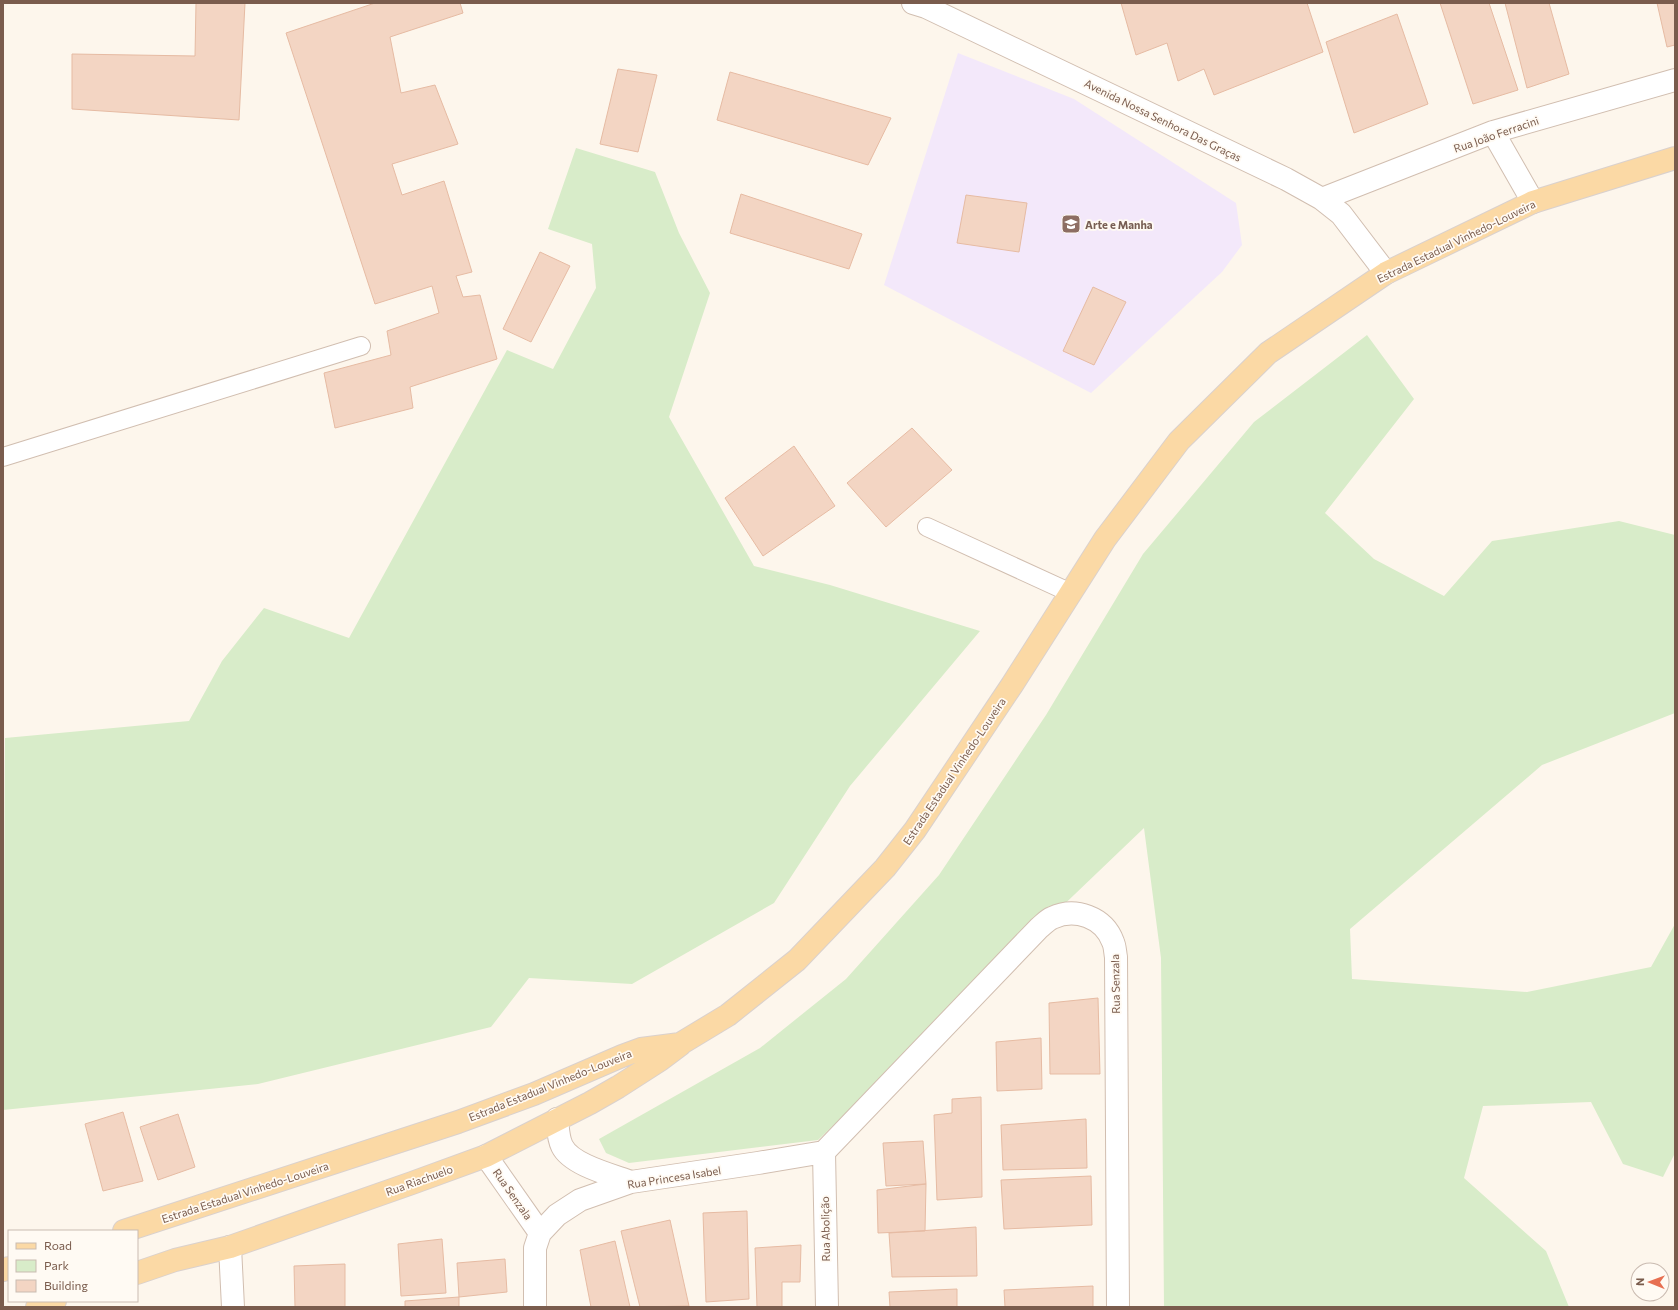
<svg xmlns="http://www.w3.org/2000/svg" width="1678" height="1310" font-family="Commissioner,sans-serif">
<style>
.education{fill:#f3e8fa}
.green{fill:#d8ecc9}
.building{fill:#f3d5c3;stroke:#e6bba3}
.lines{fill:none;stroke-linecap:round;stroke-linejoin:round}
.service-casing{stroke:#d1beb0;stroke-width:20}
.minor-casing{stroke:#d1beb0;stroke-width:24}
.primary-casing{stroke:#dad1cd;stroke-width:24}
.service{stroke:#fff;stroke-width:18}
.minor{stroke:#fff;stroke-width:22}
.primary{stroke:#fbd9a5;stroke-width:22}
.labels{text-anchor:middle;dominant-baseline:central;stroke-width:3.5;stroke-linejoin:round;paint-order:stroke}
.street-label{font-size:11px;fill:#7a5c4d;stroke:#fffaf3}
.education-label{font-size:11px;font-weight:bold;fill:#785e54;stroke:#fffaf3;text-anchor:start}
</style>
<rect width="100%" height="100%" fill="#fdf6ec"/>
<path class="education" d="M958,53L1074,99L1236,203L1242,245L1222,272L1091,393L884,285Z"/>
<path class="green" d="M576,148L655,172L679,233L710,293L669,417L754,566L830,585L980,631L850,786L774,903L632,984L529,978L491,1027L258,1084L3,1110L5,738L189,721L222,661L264,608L349,638L507,350L553,369L596,288L592,244L548,229Z
M1367,335L1414,399L1325,513L1374,559L1444,596L1492,541L1619,521L1675,535V713L1542,765L1350,929L1352,979L1527,992L1651,967L1675,924V1153L1663,1177L1623,1164L1591,1102L1483,1106L1464,1178L1546,1251L1569,1307H1164L1161,958L1144,828L818,1140L629,1163L606,1153L599,1139L760,1048L846,979L939,875L1046,715L1143,554L1254,422Z"/>
<path class="building" d="M196,3H245L239,120L72,109V54L195,56Z
M375,3H460L463,13L390,37L401,93L435,85L458,144L392,164L402,195L444,181L472,272L456,276L463,297L480,295L497,359L410,387L413,408L335,428L324,373L391,355L387,331L439,313L432,286L375,304L286,33Z
M1121,3H1307L1323,52L1214,95L1204,69L1178,81L1167,43L1136,55Z
M1440,3H1489L1518,90L1473,104Z
M1505,3H1549L1569,74L1527,88Z
M1657,3H1675V45L1667,47Z
M1397,14L1428,104L1354,133L1326,42Z
M618,69L657,75L638,152L600,144Z
M730,72L891,118L868,165L717,120Z
M741,194L862,234L849,269L730,233Z
M966,195L1027,203L1019,252L957,243Z
M540,252L570,266L531,342L503,329Z
M1093,287L1126,302L1094,365L1063,351Z
M912,428L952,470L886,527L847,483Z
M794,446L835,506L763,556L725,498Z
M1098,998L1100,1074H1050L1049,1003Z
M1041,1038L1042,1089L997,1091L996,1042Z
M981,1097L982,1197L937,1200L934,1115L952,1113V1099Z
M123,1112L143,1181L103,1191L85,1124Z
M178,1114L195,1167L158,1180L140,1127Z
M1086,1119L1087,1168L1003,1170L1001,1125Z
M923,1141L926,1184L886,1186L883,1143Z
M1091,1176L1092,1225L1004,1229L1001,1180Z
M926,1184L925,1231L878,1233L877,1190Z
M747,1211L749,1299L706,1302L703,1213Z
M670,1220L689,1306L640,1307L621,1231Z
M976,1227L977,1276L892,1277L889,1233Z
M442,1239L446,1293L401,1296L398,1244Z
M615,1241L630,1307H591L580,1250Z
M801,1245L800,1282H782V1307H757L755,1248Z
M505,1259L507,1292L459,1297L457,1263Z
M345,1264V1307H295L294,1266Z
M1093,1286V1307H1005L1004,1290Z
M957,1289V1307H890L889,1292Z
M459,1297V1307H405V1301Z"/>
<g class="lines">
<g class="service-casing">
<path id="service" d="M3,457L361,346
M927,527L1071,593"/>
</g>
<g class="minor-casing">
<path id="minor" d="M913,3L926,7L1286,179L1322,199L1341,214L1386,273
M1493,132L1533,202
M1322,199L1493,132L1675,80
M557,1119C558,1128 558,1138 562,1146C571,1165 612,1175 631,1182
M824,1152L1039,928C1043,925 1047,920 1052,918C1075,907 1104,917 1113,942C1115,946 1115,952 1116,957L1118,1307
M824,1152L827,1307
M486,1156L540,1233
M230,1247L233,1307
M535,1307V1248L540,1233L557,1215L580,1200L631,1182L758,1163L824,1152"/>
</g>
<g class="primary-casing">
<path id="primary" d="M124,1231L458,1122L534,1094L622,1056L641,1049L680,1044L728,1015L797,960L885,868L915,830L1012,685L1105,539L1179,441L1268,353L1386,273L1533,202L1675,158
M3,1270L9,1268
M137,1273L175,1260L230,1247L412,1183L486,1156L590,1103L618,1087L660,1060L680,1045
M37,1307L55,1301"/>
</g>
<use href="#service" class="service"/>
<use href="#minor" class="minor"/>
<use href="#primary" class="primary"/>
</g>
<defs>
<g id="school-square" transform="scale(1)"><rect x="-9" y="-9" width="18" height="18" rx="4" fill="#8d6e63" stroke="#fffaf3"/><path d="M0-5L7-2L0 1L-7-2ZM-4 1L0 2.5L4 1V4Q0 6-4 4Z" fill="#fff"/></g>
</defs>
<g fill-rule="evenodd">
<use href="#school-square" x="1071" y="224"/>
</g>
<g class="labels">
<g class="street-label">
<text transform="translate(1163 120) rotate(26)">Avenida Nossa Senhora Das Graças</text>
<text transform="translate(1496 134) rotate(-19)">Rua João Ferracini</text>
<text transform="translate(1456 241) rotate(-26)">Estrada Estadual Vinhedo-Louveira</text>
<text transform="translate(954 771) rotate(-56)">Estrada Estadual Vinhedo-Louveira</text>
<text transform="translate(1115 984) rotate(-91)">Rua Senzala</text>
<text transform="translate(550 1085) rotate(-22)">Estrada Estadual Vinhedo-Louveira</text>
<text transform="translate(674 1177) rotate(-9)">Rua Princesa Isabel</text>
<text transform="translate(419 1180) rotate(-20)">Rua Riachuelo</text>
<text transform="translate(245 1192) rotate(-18)">Estrada Estadual Vinhedo-Louveira</text>
<text transform="translate(513 1194) rotate(55)">Rua Senzala</text>
<text transform="translate(825 1229) rotate(-91)">Rua Abolição</text>
</g>
<g class="education-label">
<text x="1085" y="224">Arte e Manha</text>
</g>
</g>
<rect width="1678" height="1310" fill="none" stroke="#7a5c4d" stroke-width="8"/>
<rect x="8" y="1230" width="130" height="72" fill="#fffaf3" stroke="#cabbb1"/>
<rect x="16" y="1243" width="20" height="6" fill="#fbd9a5" stroke="#cabbb1"/>
<text x="44" y="1250" font-size="12" fill="#7a5c4d">Road</text>
<rect x="16" y="1260" width="20" height="12" fill="#d8ecc9" stroke="#cabbb1"/>
<text x="44" y="1270" font-size="12" fill="#7a5c4d">Park</text>
<rect x="16" y="1280" width="20" height="12" fill="#f3d5c3" stroke="#cabbb1"/>
<text x="44" y="1290" font-size="12" fill="#7a5c4d">Building</text>
<g transform="translate(1650 1282) rotate(271)"><circle r="19" fill="#fffaf3" stroke="#cabbb1"/>
<path d="M0-3L7 15L0 10L-7 15Z" fill="#e76f51"/>
<text y="-6" font-size="11" font-weight="bold" text-anchor="middle" fill="#7a5c4d">N</text>
</g>
</svg>
